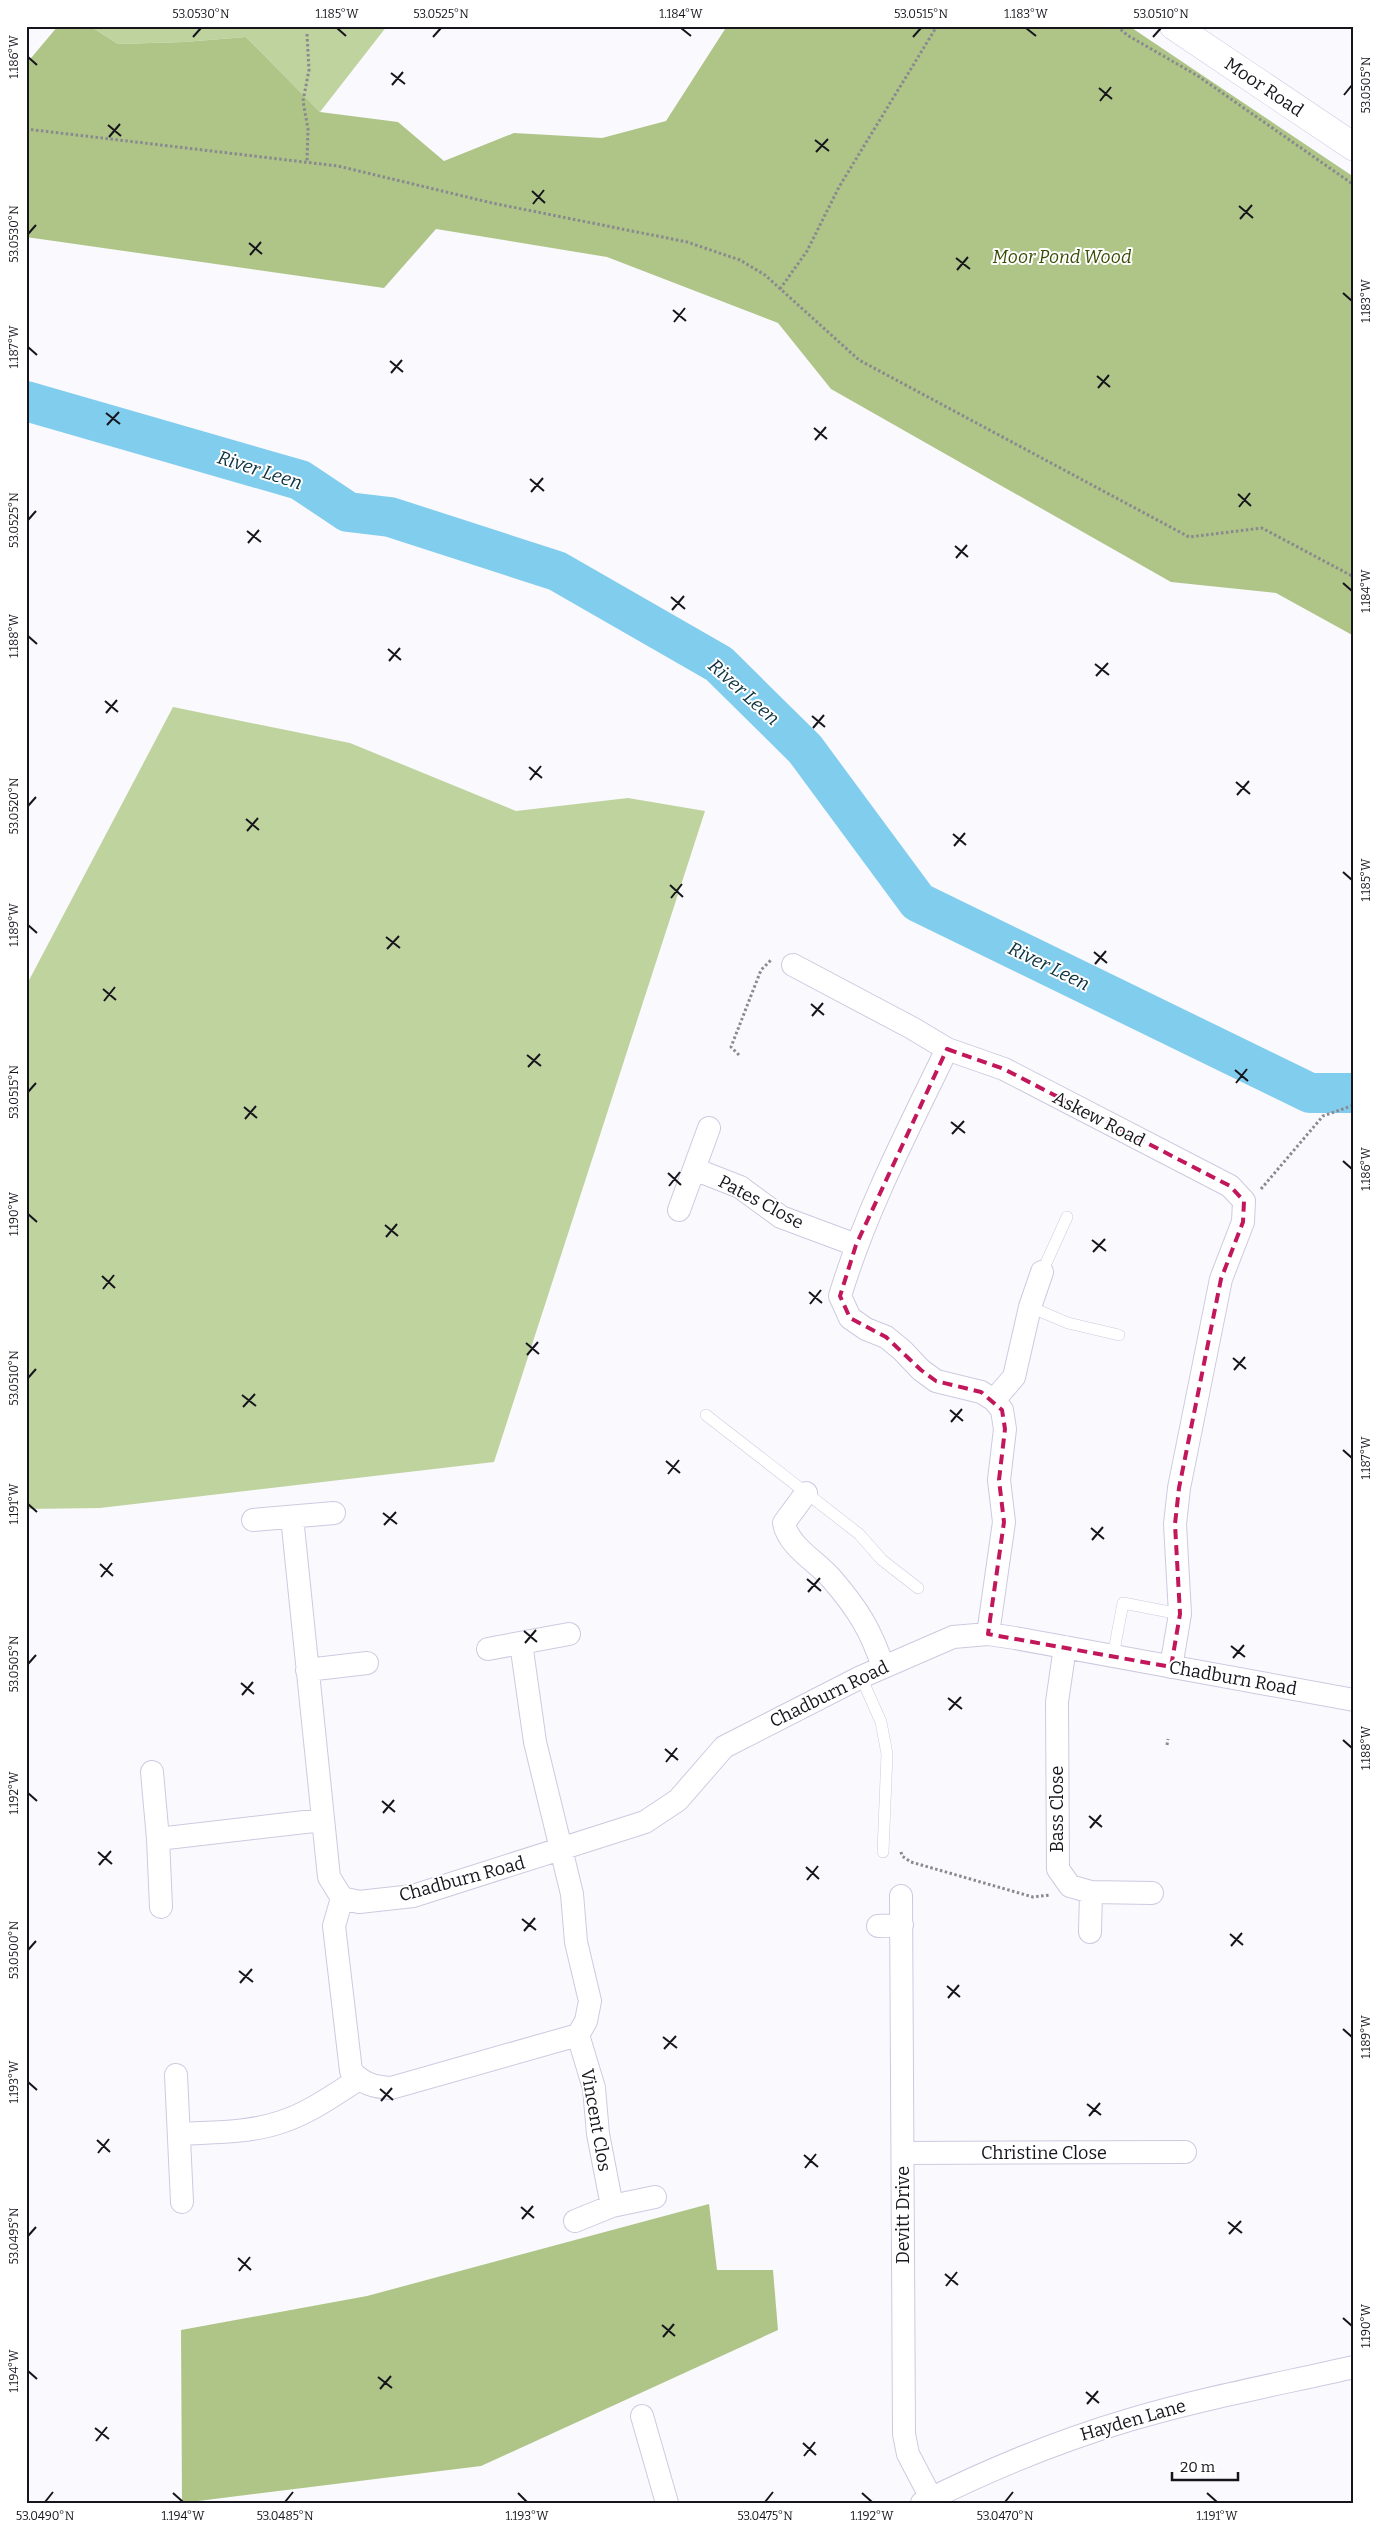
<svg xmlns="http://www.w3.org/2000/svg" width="1380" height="2529" font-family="Bitter,serif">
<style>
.green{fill:#bfd39e}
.forest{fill:#aec587}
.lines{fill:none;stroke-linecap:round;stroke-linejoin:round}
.river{stroke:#81cdee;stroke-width:40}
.lane-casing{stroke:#cdcae0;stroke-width:12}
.street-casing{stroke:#cdcae0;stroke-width:24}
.secondary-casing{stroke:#cdcae0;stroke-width:29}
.path{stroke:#8a898f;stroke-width:3;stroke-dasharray:2.5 2.5;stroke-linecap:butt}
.lane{stroke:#fff;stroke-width:11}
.street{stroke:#fff;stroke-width:22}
.secondary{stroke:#fff;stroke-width:28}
.marked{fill:none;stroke:#c2185b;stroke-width:4;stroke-dasharray:10 6;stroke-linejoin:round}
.ticks{fill:none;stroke:#16151c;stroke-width:2}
.labels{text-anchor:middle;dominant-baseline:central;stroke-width:4;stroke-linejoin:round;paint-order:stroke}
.street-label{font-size:18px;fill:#16151c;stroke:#fff}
.park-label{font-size:18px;font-style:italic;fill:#394d05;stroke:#fff}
.water-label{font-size:19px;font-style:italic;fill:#0d313f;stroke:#fff}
.neatline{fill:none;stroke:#16151c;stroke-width:2}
.ticks-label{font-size:12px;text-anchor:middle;fill:#16151c}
</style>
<rect width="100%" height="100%" fill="#faf9fe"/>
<path class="green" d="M90,26H387L320,112L246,37L184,42L118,44Z
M173,707L350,743L516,811L628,798L705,811L494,1462L100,1508L26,1509V986Z"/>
<path class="forest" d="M58,26H90L118,44L184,42L246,37L320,112L398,122L444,161L514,133L602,138L666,121L727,26H1129L1354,177V636L1276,593L1171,582L831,389L778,323L607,257L436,229L384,288L26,237V64Z
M709,2204L717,2270H773L778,2330L481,2466L182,2503L181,2330L367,2296Z"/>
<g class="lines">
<path class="river" d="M26,401L300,480L348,512L390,517L557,571L719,664L805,749L918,902L1310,1093H1354"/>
<g class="lane-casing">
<path id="lane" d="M1042,1272L1067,1217
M1030,1307L1068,1323L1119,1335
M706,1415L859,1534L882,1560L918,1588
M1113,1656L1123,1603L1180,1614
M861,1677L881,1722L887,1754L883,1852"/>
</g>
<g class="street-casing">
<path id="street" d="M793,965L912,1028L947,1049L1004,1069L1230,1186L1244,1201L1243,1222L1221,1279L1179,1488L1175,1524L1180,1614L1171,1667
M947,1049C908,1130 866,1210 840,1296L850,1318L866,1329L886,1337L902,1350L921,1370L936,1381L981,1392L994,1400L1002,1410L1005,1429L999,1480L1004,1522L988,1634
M694,1169L740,1187L781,1217L856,1245
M679,1210L709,1128
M994,1400L1014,1377L1030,1307L1042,1272
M806,1493L784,1523C788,1546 816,1561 831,1578C857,1608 871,1630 883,1667
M292,1517L329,1877L342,1898L334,1926L351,2071C363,2084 374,2087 391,2088L578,2035L586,2021L590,2001L576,1942L572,1894L535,1742L521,1643
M253,1520L334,1513
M1065,1647L1057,1702L1058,1869L1070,1886L1091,1892L1152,1893
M488,1649L569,1634
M307,1670L367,1663
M152,1772L158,1839L161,1907
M158,1839L322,1820
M901,1896L904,2434L908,2454L931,2498
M342,1898L359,1902L413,1896L645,1822L678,1800L724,1747L861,1677L953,1637L988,1634L1015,1638L1354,1700
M878,1926L902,1925
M1090,1932L1091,1892
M578,2035L594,2088L598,2134L612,2206
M176,2075L182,2202
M181,2134C214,2132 249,2133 281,2122C309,2113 334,2095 359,2079
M903,2153L1185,2152
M575,2221L612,2206L655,2197
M642,2416L667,2503
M922,2503C988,2470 1058,2441 1129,2420C1203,2398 1279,2384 1354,2367"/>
</g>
<g class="secondary-casing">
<path id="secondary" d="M1174,26L1354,147"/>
</g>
<path class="path" d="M1117,26L1127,35L1198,76L1354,185
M307,34L309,70L303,101L308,129L307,162
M26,129L338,166L492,203L687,242L740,260L765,275L859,360L1189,537L1262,528L1354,577
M780,289L807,251L839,187L937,26
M739,1055L731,1047L761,970L771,960
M1261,1189L1323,1116L1354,1105
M1167,1745L1168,1739
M901,1852L902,1856L911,1862L1033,1897L1050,1895"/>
<use href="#lane" class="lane"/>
<use href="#street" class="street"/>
<use href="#secondary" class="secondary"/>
</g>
<path class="marked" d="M947,1049L1004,1069L1230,1186L1244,1201L1243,1222L1221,1279L1179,1488L1175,1524L1180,1614L1171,1667L988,1634L1004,1522L999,1480L1005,1429L1002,1410L981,1392L936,1381L921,1370L886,1337L850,1318L840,1296L856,1245Z"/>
<path class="ticks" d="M337,28L346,36M681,28L691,36M1026,28L1036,36M193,37L201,28M433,37L441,28M913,37L921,28M1153,37L1161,28M28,57L37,65M391,73L405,84M392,85L403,72M1099,88L1112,99M1344,95L1352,85M1100,101L1111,87M108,125L121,136M109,137L120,124M815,140L829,151M816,152L828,139M532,191L545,203M533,204L544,190M1239,206L1253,218M1240,219L1252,205M28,234L36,225M249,243L262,254M250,255L261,242M956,258L970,269M957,270L968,257M1343,293L1352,301M673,310L686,321M674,322L685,308M28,347L37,355M390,361L403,372M391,373L402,360M1097,376L1110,387M1098,388L1109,375M106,413L120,424M107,425L119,412M814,428L827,439M815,440L826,427M530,479L544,491M531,492L543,478M1238,494L1251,506M1239,507L1250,493M28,520L36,511M247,531L261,542M248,543L259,530M955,546L968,557M956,558L967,545M1343,583L1352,591M671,597L685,609M672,610L684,596M28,636L37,644M388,649L401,660M389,661L400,648M1095,664L1109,675M1096,676L1108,663M105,701L118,712M106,713L117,700M812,716L825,727M813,728L824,715M529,767L542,778M530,780L541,766M1236,782L1250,794M1237,795L1249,781M28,806L36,797M246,819L259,830M247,831L258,818M953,834L966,845M954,846L965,833M1343,872L1352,880M670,885L683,897M671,898L682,884M28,925L37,933M386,937L400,948M387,949L399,936M1094,952L1107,963M1095,964L1106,951M103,989L116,1000M104,1001L115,987M811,1004L824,1015M812,1016L823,1003M527,1055L541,1066M528,1067L540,1054M1235,1070L1248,1081M1236,1083L1247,1069M28,1092L36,1083M244,1107L257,1118M245,1119L256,1106M951,1122L965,1133M952,1134L964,1121M1343,1161L1352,1169M668,1173L681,1185M669,1186L680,1172M28,1214L37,1222M385,1225L398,1236M386,1237L397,1224M1092,1240L1106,1251M1093,1252L1105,1239M102,1276L115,1288M103,1289L114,1275M809,1292L822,1303M810,1304L821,1290M526,1343L539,1354M527,1355L538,1342M1233,1358L1246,1369M1234,1370L1245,1357M28,1378L36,1369M242,1395L256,1406M243,1407L255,1394M950,1410L963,1421M951,1422L962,1409M1343,1450L1352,1458M666,1461L680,1473M668,1474L679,1460M28,1504L37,1512M383,1513L397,1524M384,1525L396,1512M1091,1528L1104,1539M1092,1540L1103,1527M100,1564L113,1576M101,1577L112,1563M807,1579L821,1591M808,1592L820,1578M524,1631L537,1642M525,1643L536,1630M1231,1646L1245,1657M1233,1658L1244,1645M28,1664L36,1655M241,1683L254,1694M242,1695L253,1682M948,1698L962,1709M949,1710L961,1697M1343,1740L1352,1748M665,1749L678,1760M666,1762L677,1748M28,1793L37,1801M382,1801L395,1812M383,1813L394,1800M1089,1816L1102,1827M1090,1828L1101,1815M98,1852L112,1864M99,1865L111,1851M806,1867L819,1879M807,1880L818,1866M522,1919L536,1930M524,1931L535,1918M1230,1934L1243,1945M1231,1946L1242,1933M28,1950L36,1941M239,1971L253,1982M240,1983L252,1969M947,1986L960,1997M948,1998L959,1985M1343,2029L1352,2037M663,2037L677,2048M664,2049L676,2036M28,2082L37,2090M380,2089L393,2100M381,2101L392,2088M1087,2104L1101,2115M1089,2116L1100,2103M97,2140L110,2152M98,2153L109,2139M804,2155L818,2167M805,2168L816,2154M521,2207L534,2218M522,2219L533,2206M1228,2222L1242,2233M1229,2234L1241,2221M28,2236L36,2227M238,2258L251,2270M239,2271L250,2257M945,2274L958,2285M946,2286L957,2272M1343,2318L1352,2326M662,2325L675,2336M663,2337L674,2324M28,2371L37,2379M378,2377L392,2388M380,2389L391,2376M1086,2392L1099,2403M1087,2404L1098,2391M95,2428L109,2439M96,2441L107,2427M803,2443L816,2455M804,2456L815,2442M173,2493L183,2502M518,2493L527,2502M862,2493L872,2502M1207,2493L1217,2502M45,2502L53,2492M285,2502L293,2492M765,2502L773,2492M1005,2502L1013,2492"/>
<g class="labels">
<g class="street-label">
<text transform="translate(1264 87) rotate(34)">Moor Road</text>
<text transform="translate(1099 1119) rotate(27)">Askew Road</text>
<text transform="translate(761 1202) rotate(28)">Pates Close</text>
<text transform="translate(1233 1678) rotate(10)">Chadburn Road</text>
<text transform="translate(829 1694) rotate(-26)">Chadburn Road</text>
<text transform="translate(1057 1809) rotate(-90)">Bass Close</text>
<text transform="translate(462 1879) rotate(-15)">Chadburn Road</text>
<text transform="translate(596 2120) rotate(80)">Vincent Clos</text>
<text x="1044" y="2153">Christine Close</text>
<text transform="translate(903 2215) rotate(-90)">Devitt Drive</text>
<text transform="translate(1133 2420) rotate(-16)">Hayden Lane</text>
</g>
<g class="park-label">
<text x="1062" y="257">Moor Pond Wood</text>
</g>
<g class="water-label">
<text transform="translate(260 470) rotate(18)">River Leen</text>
<text transform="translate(744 692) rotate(42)">River Leen</text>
<text transform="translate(1049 966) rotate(26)">River Leen</text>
</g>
</g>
<rect width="1380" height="2529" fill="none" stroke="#ffffff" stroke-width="55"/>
<path d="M1172 2472v8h66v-8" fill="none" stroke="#16151c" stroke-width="2.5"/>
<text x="1180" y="2472" font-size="15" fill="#16151c" stroke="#ffffff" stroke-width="4" paint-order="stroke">20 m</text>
<rect x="28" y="28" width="1324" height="2474" class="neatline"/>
<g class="ticks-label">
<text x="201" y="18">53.0530°N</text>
<text x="337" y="18">1.185°W</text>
<text x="441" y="18">53.0525°N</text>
<text x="681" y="18">1.184°W</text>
<text x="921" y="18">53.0515°N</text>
<text x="1026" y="18">1.183°W</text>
<text x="1161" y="18">53.0510°N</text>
<text transform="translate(14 57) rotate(-90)" y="4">1.186°W</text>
<text transform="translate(1366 85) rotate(-90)" y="4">53.0505°N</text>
<text transform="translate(14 234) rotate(-90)" y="4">53.0530°N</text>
<text transform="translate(1366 301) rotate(-90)" y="4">1.183°W</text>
<text transform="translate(14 347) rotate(-90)" y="4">1.187°W</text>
<text transform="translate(14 520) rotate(-90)" y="4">53.0525°N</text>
<text transform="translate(1366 591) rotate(-90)" y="4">1.184°W</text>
<text transform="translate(14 636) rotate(-90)" y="4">1.188°W</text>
<text transform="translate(14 806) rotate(-90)" y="4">53.0520°N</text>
<text transform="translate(1366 880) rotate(-90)" y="4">1.185°W</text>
<text transform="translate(14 925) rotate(-90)" y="4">1.189°W</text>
<text transform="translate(14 1092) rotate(-90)" y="4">53.0515°N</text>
<text transform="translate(1366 1169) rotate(-90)" y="4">1.186°W</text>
<text transform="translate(14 1214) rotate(-90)" y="4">1.190°W</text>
<text transform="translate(14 1378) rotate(-90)" y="4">53.0510°N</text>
<text transform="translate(1366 1458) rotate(-90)" y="4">1.187°W</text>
<text transform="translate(14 1504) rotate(-90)" y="4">1.191°W</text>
<text transform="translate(14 1664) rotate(-90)" y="4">53.0505°N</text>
<text transform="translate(1366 1748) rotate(-90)" y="4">1.188°W</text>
<text transform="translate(14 1793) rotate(-90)" y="4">1.192°W</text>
<text transform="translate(14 1950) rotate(-90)" y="4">53.0500°N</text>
<text transform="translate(1366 2037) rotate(-90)" y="4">1.189°W</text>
<text transform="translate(14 2082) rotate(-90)" y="4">1.193°W</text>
<text transform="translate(14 2236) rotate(-90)" y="4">53.0495°N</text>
<text transform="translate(1366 2326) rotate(-90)" y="4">1.190°W</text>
<text transform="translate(14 2371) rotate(-90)" y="4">1.194°W</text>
<text x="45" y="2520">53.0490°N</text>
<text x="183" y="2520">1.194°W</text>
<text x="285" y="2520">53.0485°N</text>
<text x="527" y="2520">1.193°W</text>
<text x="765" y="2520">53.0475°N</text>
<text x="872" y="2520">1.192°W</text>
<text x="1005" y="2520">53.0470°N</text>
<text x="1217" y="2520">1.191°W</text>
</g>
</svg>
